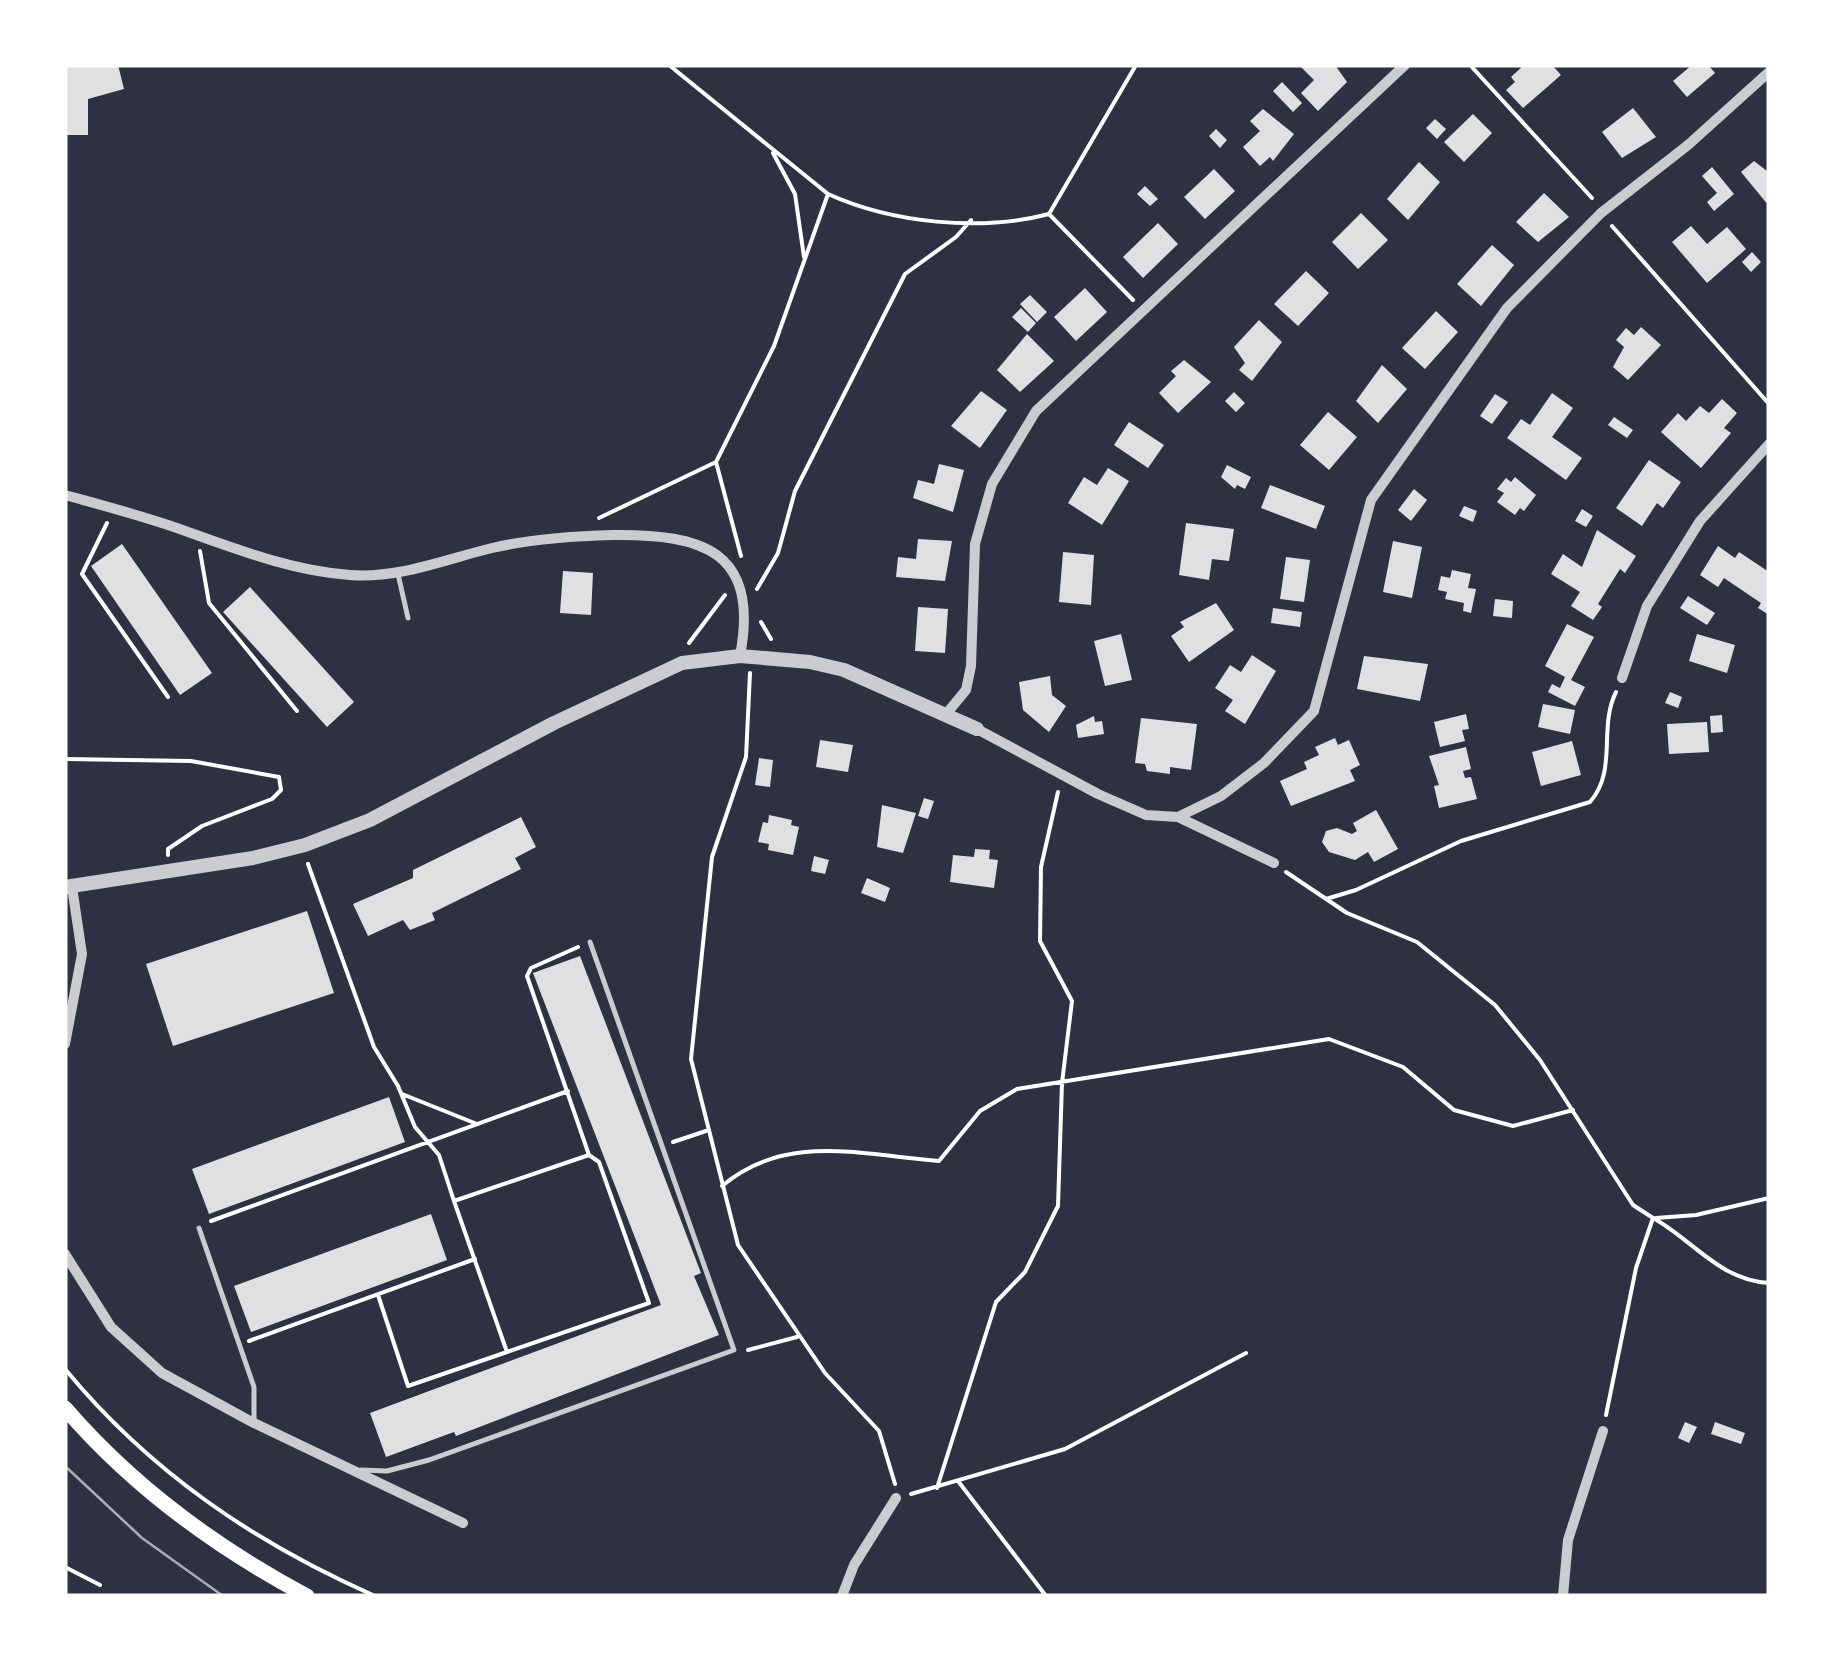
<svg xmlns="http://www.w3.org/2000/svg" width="1834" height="1661" font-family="'PT Sans Narrow',sans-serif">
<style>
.building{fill:#e0e0e3}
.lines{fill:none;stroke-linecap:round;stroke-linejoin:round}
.path{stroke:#fff;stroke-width:4}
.service{stroke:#caccd0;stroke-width:5}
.minor{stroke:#caccd0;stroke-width:10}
.tertiary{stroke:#caccd0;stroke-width:14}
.secondary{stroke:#fff;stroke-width:15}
.tram{stroke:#abadb3;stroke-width:2.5}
</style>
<rect width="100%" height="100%" fill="#2d3142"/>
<path class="building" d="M65,65H118L124,89L88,99V135H65Z
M1299,65H1335L1347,82L1318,111L1301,93L1314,80Z
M1524,65H1552L1561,75L1523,108L1506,90L1515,82L1511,77Z
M1692,65H1708L1715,73L1687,97L1673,81Z
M1282,82L1302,103L1293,112L1273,91Z
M1633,108L1656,137L1622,158L1602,132Z
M1263,109L1294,134L1273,161L1270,157L1260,166L1243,147L1260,131L1250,121Z
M1473,114L1492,133L1464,162L1444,142Z
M1435,119L1446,129L1437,139L1426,128Z
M1216,129L1227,140L1220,148L1209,136Z
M1754,161L1767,171L1769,206L1741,172Z
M1419,162L1440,182L1408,220L1387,199Z
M1712,167L1734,194L1714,211L1707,202L1717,193L1702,176Z
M1214,169L1235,191L1205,219L1184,197Z
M1145,186L1158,199L1150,206L1137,194Z
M1544,193L1569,217L1538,242L1516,222Z
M1361,213L1388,240L1358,269L1332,242Z
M1158,223L1178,244L1143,278L1123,257Z
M1691,226L1707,244L1727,227L1746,249L1707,283L1672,242Z
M1492,245L1514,265L1481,306L1457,284Z
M1752,252L1761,262L1751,272L1742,262Z
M1306,271L1329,293L1298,326L1274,304Z
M1085,288L1107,312L1076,341L1054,317Z
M1030,295L1047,312L1037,322L1020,304Z
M1021,308L1036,323L1028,332L1012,317Z
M1436,311L1458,332L1425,369L1402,348Z
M1259,320L1282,342L1252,381L1239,370L1245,363L1234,347Z
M1641,327L1661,345L1628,380L1613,367L1624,347L1616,340L1626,328L1634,335Z
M1027,334L1054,361L1020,392L997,370Z
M1184,360L1211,382L1178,413L1159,393L1176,376L1171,371Z
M1382,365L1407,389L1378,423L1356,401Z
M981,391L1007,410L980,448L951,426Z
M1234,392L1245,403L1236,412L1225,401Z
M1552,393L1573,408L1552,437L1582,458L1566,480L1507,438L1521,419L1530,425Z
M1495,394L1508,402L1492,424L1480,416Z
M1722,399L1737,413L1724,428L1731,433L1701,468L1661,432L1678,413L1686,421L1700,406L1709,413Z
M1328,412L1357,437L1329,470L1300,445Z
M1614,417L1633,430L1627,438L1608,425Z
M1129,422L1164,445L1148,468L1114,445Z
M1649,460L1681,482L1663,508L1657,503L1642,526L1616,508Z
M939,464L964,470L953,512L913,498L918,480L934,484Z
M1227,465L1251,477L1245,489L1237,485L1235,489L1221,477Z
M1108,468L1129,481L1102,525L1068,503L1084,477L1097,485Z
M1515,477L1536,495L1524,511L1520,508L1515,515L1497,502L1504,493L1497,489L1506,478L1511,482Z
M1270,485L1325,506L1316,529L1261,508Z
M1414,489L1427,500L1411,521L1398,510Z
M1464,506L1477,511L1473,522L1459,516Z
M1582,509L1593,516L1586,527L1575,521Z
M1186,523L1234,529L1229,561L1212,559L1209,580L1179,575Z
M1597,530L1636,556L1625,573L1620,569L1598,604L1602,607L1593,620L1571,606L1580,592L1551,574L1563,554L1582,567Z
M918,539L952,541L945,581L896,577L898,557L916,559Z
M1393,541L1422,547L1412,598L1383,592Z
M122,544L212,673L180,695L91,566Z
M1718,546L1735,558L1739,552L1769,572V615L1758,608L1761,603L1724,578L1718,587L1700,575Z
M1063,552L1094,555L1091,605L1059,602Z
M1286,557L1310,560L1304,602L1280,599Z
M1452,570L1471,574L1468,588L1476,589L1471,613L1463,611L1464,603L1445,599L1447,592L1438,590L1441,576L1450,578Z
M563,571L593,573L591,615L560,613Z
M250,587L354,702L327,727L223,612Z
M1688,596L1715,613L1707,625L1680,608Z
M1495,599L1513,601L1512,618L1493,616Z
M1216,603L1234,630L1189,662L1171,636L1184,627L1180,622Z
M918,607L948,609L945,653L915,651Z
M1273,608L1302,612L1300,627L1271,623Z
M1567,624L1594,637L1571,680L1585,687L1575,706L1548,692L1552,684L1560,688L1565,677L1545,666Z
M1121,634L1132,680L1105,686L1094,641Z
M1697,634L1735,645L1727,673L1689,661Z
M1252,655L1276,671L1245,724L1225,711L1233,700L1215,688L1230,665L1241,672Z
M1364,656L1428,664L1420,701L1357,689Z
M1050,676L1052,695L1066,706L1049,732L1023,710L1019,682Z
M1670,692L1682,697L1678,708L1665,703Z
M1543,704L1575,710L1570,734L1538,727Z
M1466,714L1469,729L1462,730L1465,741L1440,747L1434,722Z
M1722,715L1723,732L1711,733L1710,716Z
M1094,716L1095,722L1102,721L1104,734L1078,738L1076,725Z
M1141,718L1197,724L1191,770L1170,767V774L1147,771L1145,764L1135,763Z
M1707,722L1709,752L1669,754L1667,724Z
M1335,738L1338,745L1349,740L1360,765L1350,770L1355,781L1291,806L1280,781L1307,769L1304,762L1319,755L1315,747Z
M820,740L853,745L848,772L816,767Z
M1572,741L1581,775L1541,786L1532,752Z
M1466,747L1471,769L1463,771L1465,778L1471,777L1477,799L1439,808L1434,786L1439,785L1429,756Z
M759,758L773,760L770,787L755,785Z
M924,798L934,801L928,819L918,816Z
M882,805L916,813L903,853L877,847Z
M1376,810L1398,849L1374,862L1368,852L1355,860L1329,852L1322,842L1326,831L1337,828L1352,834L1357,831L1353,823Z
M769,815L792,820L791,825L799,827L793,855L768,850L769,844L758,842L763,822L768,823Z
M521,817L536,847L515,858L521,869L432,913L435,920L410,930L403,920L368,936L353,904L413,878V870Z
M975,849L990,850L989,859L998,860L994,888L950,882L953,855L974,857Z
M814,856L829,860L825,874L811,871Z
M867,878L890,888L885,902L861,893Z
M307,911L334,993L173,1046L146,964Z
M580,956L701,1273L694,1276L719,1335L456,1436L454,1432L386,1457L370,1413L661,1305L533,973Z
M389,1097L405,1142L209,1214L192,1169Z
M431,1214L447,1260L251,1332L234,1286Z
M1685,1422L1697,1427L1689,1443L1678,1438Z
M1715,1422L1745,1433L1741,1444L1711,1434Z"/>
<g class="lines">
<path class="path" d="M669,65L828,194L774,346L716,462L741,556
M1470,65L1592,198
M773,153L795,194L804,257
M828,194C892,223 980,232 1049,214L1136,65
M1049,214L1133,300
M1612,226L1769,404
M599,518L716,462
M107,523L82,574L168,697
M200,551L209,603L297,711
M757,589L778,553L795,491L905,274L956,237L971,220
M761,622L771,639
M689,643L725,595
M750,673L746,757L712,857L691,1059L738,1245L825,1373L879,1431L895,1484
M65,759L191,761L279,777L281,790L272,799L202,826L168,849V855
M308,864L374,1047L398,1086L415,1127L439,1155L454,1201
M1286,872L1347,913L1417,942L1495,1005L1540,1060L1633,1205L1653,1218L1636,1268L1606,1415
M1326,899L1356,890L1461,841L1590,802C1618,770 1598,728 1616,692
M578,947L531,968L527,976L589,1155L599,1162L649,1303L507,1352L454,1201L589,1155
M402,1094L477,1124
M673,1142L706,1131
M722,1186C786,1132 861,1155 939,1161L980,1111L1017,1089L1329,1039L1403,1067L1454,1110L1513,1126L1573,1110
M1653,1218C1693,1240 1719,1280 1769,1283
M1656,1218L1696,1215L1769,1198
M211,1221L568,1091
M378,1295L408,1386L507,1352
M249,1341L475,1259
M748,1350L797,1337
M65,1369C150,1472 255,1543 375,1596
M958,1481L1046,1596
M937,1488L996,1302L1025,1272L1058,1206L1062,1083L1072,1001L1040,941L1041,867L1058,792
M911,1494L1065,1449L1246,1353
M65,1567L100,1585"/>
<path class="service" d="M398,574L408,618
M199,1228L254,1387V1423
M361,1470L387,1471L429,1460L734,1350L590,942"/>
<path class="minor" d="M65,495C101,505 139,515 174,527C231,547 290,571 350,575C398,579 446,559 492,548C531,539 572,536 613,535C703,534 760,551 740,656
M1622,678L1647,606L1700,521L1769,444
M947,713L966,690L971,666L975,544L992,484L1036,411L1405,65
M977,729L1098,794L1146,815L1178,817L1274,863
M1178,817L1221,796L1264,763L1314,711L1371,500L1507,308L1601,213L1688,145L1769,72
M65,1044L82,954L72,887
M65,1254L111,1327L162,1373L254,1423L463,1523
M842,1596L854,1565L896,1498
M1563,1596L1568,1540L1603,1431"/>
<path class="tertiary" d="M65,887L253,858L305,845L370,820L554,723L682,663L740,656L810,662L844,670L977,729"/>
<path class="secondary" d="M65,1408C133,1487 215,1547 307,1596"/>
<path class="tram" d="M65,1466L142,1538L223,1596"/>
</g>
<rect width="1834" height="1661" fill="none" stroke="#ffffff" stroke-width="135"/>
</svg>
